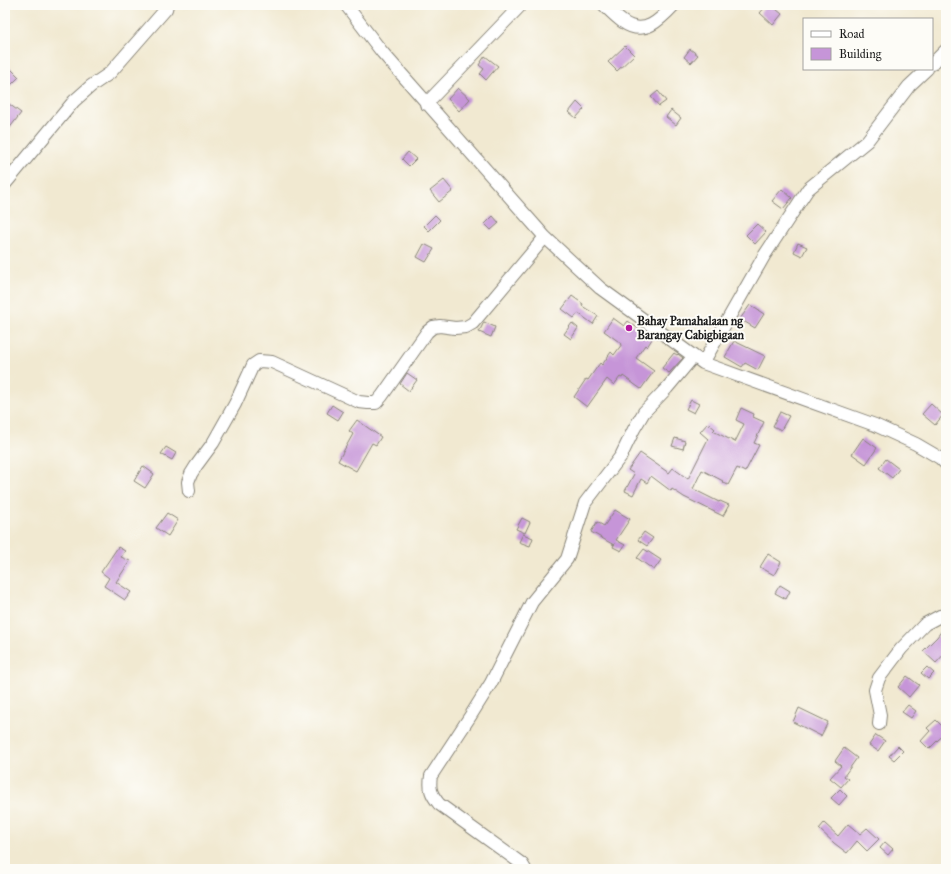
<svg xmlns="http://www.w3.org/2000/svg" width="951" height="874" font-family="'IM FELL Great Primer',serif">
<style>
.building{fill:#c695d8}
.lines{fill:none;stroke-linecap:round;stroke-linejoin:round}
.minor-casing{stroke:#868276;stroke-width:14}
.minor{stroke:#fff;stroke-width:12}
.poi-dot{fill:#b5179e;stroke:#fdfcf7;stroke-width:1.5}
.labels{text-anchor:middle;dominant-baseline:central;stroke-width:4;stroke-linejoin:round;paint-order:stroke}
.poi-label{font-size:12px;font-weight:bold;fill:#1c1c1c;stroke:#fdfcf7;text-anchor:start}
</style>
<rect width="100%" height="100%" fill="#fdfcf7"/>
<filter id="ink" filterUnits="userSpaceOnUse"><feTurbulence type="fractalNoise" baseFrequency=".025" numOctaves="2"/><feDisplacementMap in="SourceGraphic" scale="8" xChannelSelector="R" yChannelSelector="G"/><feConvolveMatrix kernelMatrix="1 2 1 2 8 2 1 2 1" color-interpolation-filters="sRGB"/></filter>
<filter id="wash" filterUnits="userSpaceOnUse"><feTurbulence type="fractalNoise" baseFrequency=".012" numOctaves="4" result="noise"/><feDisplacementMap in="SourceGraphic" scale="16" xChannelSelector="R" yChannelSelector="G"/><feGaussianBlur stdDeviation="0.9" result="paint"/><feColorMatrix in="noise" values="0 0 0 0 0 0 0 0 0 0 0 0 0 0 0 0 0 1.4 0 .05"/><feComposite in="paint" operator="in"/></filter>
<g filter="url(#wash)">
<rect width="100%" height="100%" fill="#f1e9d1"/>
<g id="blocks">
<path class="building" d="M767,5H771L782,14L773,25L760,13Z
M625,46L634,55L617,71L608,62Z
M690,49L698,55L691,63L684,57Z
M485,56L498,66L486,80L480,74L484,69L479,65Z
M5,63L19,77L5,91Z
M458,88L470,99L459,111L448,99Z
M658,91L666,101L659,106L651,97Z
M5,101L21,113L5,134Z
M577,102L584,109L576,118L569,112Z
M671,110L681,118L676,125L666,117Z
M408,152L416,159L409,166L402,159Z
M444,180L453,191L439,202L430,191Z
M782,189L792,198L783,209L772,201Z
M435,215L440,220L429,231L424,226Z
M493,216L499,223L491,230L485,224Z
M757,224L766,232L755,244L746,235Z
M798,243L807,247L802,256L794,252Z
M424,244L434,249L426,262L417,257Z
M572,296L583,304L582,306L598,316L593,324L578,313L574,318L562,309Z
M750,305L764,314L755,328L740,319Z
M613,318L624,326L628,321L652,339L647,347L645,345L636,358L654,371L641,389L623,376L622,378L620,377L614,385L607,379L587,407L574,397L586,379L588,380L600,363L602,365L611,352L614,355L622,344L604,331Z
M484,322L495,327L491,337L479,332Z
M572,323L578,328L571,339L564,334Z
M734,341L765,356L758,370L745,363L742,367L725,357Z
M674,353L677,355L678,354L683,358L669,373L662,368Z
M407,373L417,380L409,391L400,384Z
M691,400L699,404L694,413L686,409Z
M931,404L943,415L935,425L922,414Z
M332,405L343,412L338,420L327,413Z
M741,408L754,414L753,417L764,422L754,443L759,445L745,472L737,468L728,485L722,482L723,481L702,470L693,489L719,502L720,501L729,505L723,516L684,497L672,489L671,491L651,476L647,483L641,479L633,495L625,491L634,474L628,470L640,453L669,473L673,468L688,479L708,439L700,432L708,423L715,429L713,431L735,442L744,424L736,420Z
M780,412L789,416L781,430L773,426Z
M357,420L381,437L376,445L372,443L356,471L338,461L353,434L349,431Z
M675,438L685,441L683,449L672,446Z
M863,438L877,448L866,464L852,454Z
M166,447L176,453L172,460L161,454Z
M886,459L899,469L892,478L879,468Z
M143,466L154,474L145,488L134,481Z
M615,510L630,519L616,540L625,545L621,551L613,547L615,543L614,545L591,532L597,522L604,526Z
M167,513L178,520L168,536L156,528Z
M522,518L530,522L525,533L516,529Z
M644,532L653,538L647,546L638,540Z
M523,534L533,538L530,546L519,542Z
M118,547L125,551L121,557L130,561L116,582L131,592L125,600L104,586L109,578L101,572Z
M644,549L661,560L654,570L637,558Z
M768,554L781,562L774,575L760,567Z
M780,585L790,591L786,599L775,593Z
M946,625V652L936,663L923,651L937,637Z
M927,667L934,673L928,679L921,673Z
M907,676L919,685L909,697L898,687Z
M908,705L916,711L911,718L902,712Z
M799,708L828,722L821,736L793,722Z
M936,720L946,730V733L938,740L929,749L921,741L930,731L927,728Z
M876,735L885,741L878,751L869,745Z
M898,746L903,751L894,760L889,756Z
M844,748L857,758L844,776L848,779L841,787L830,778L841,766L835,761Z
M840,789L847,796L839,805L831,798Z
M824,823L838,836L848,824L860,834L867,828L879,839L867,851L857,841L847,853L834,843L819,829Z
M885,842L893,849L888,855L880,848Z"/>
</g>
</g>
<g filter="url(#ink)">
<use href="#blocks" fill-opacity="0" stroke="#868276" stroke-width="1"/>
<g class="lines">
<g class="minor-casing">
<path id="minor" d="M346,5L382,52L545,237L600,288L703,363L875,425L916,444L940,458L946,464
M604,5C610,11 616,17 623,22C644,37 660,20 674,5
M932,64L946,50
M426,104L521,5
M5,184L74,101L91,86L110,73L166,9L167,5
M703,363L764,256L808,189L867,141L909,86L927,69
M189,491L188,482L191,474L196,466L213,443L235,404L253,365L259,361L272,362L359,402L368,403H376L382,396L427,332L433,327L440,326L455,328L466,327L473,323L545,237
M879,724L880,715L875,690L879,678L901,649L925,624L940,616L946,615
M525,869L522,864L439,804C431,794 429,789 431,776L471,715L491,683L532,602L567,559L585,503L621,456L634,429L644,412L667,388L693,357"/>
</g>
<use href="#minor" class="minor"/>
</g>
</g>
<circle class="poi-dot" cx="629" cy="328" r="4"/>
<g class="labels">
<g class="poi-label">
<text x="637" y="321">Bahay Pamahalaan ng<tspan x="637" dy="14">Barangay Cabigbigaan</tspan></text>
</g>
</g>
<rect width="951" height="874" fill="none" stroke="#fdfcf7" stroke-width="20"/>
<rect x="803" y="18" width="130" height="52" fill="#fdfcf7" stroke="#a3a29f"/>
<rect x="811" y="31" width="20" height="6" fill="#ffffff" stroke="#a3a29f"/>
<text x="839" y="38" font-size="12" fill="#1c1c1c">Road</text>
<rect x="811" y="48" width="20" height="12" fill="#c695d8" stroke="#a3a29f"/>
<text x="839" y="58" font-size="12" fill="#1c1c1c">Building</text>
</svg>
